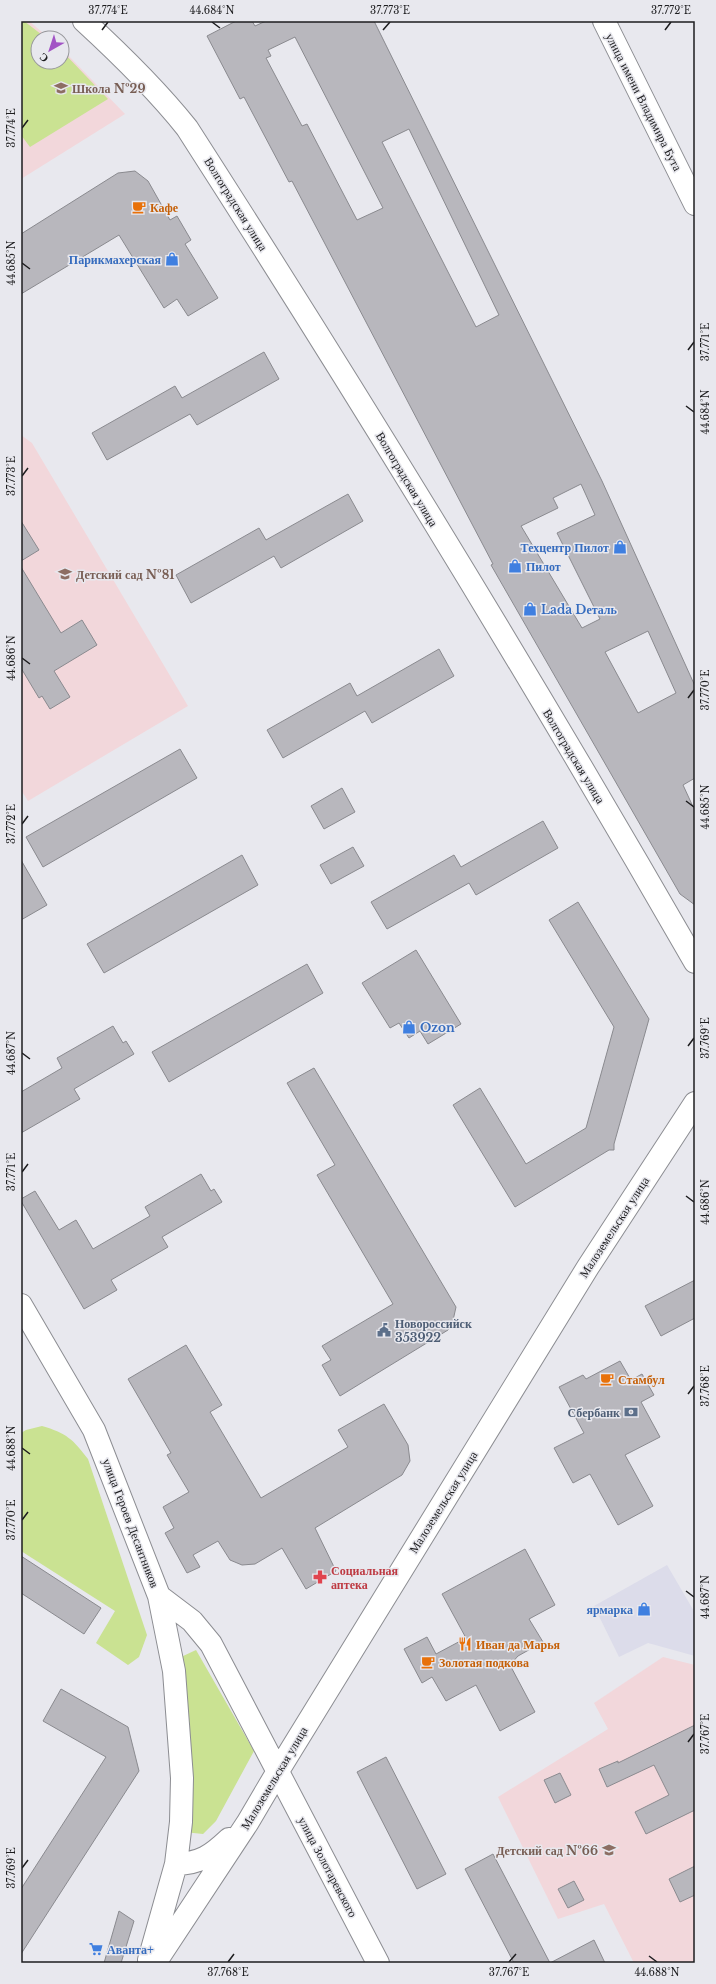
<svg xmlns="http://www.w3.org/2000/svg" width="716" height="1984" font-family="'Libre Baskerville',serif">
<style>
.built{fill:#dcdcea}
.education{fill:#f2d7db}
.green{fill:#cae292}
.building{fill:#b8b7bd;stroke:#8a8a8f;fill-rule:evenodd}
.lines{fill:none;stroke-linecap:round;stroke-linejoin:round}
.minor-casing{stroke:#8c8d92;stroke-width:24}
.minor{stroke:#fff;stroke-width:22}
.ticks{fill:none;stroke:#1d1d1f;stroke-width:1.5}
.labels{text-anchor:middle;dominant-baseline:central;stroke-width:3;stroke-linejoin:round;paint-order:stroke}
.education-label{font-size:12px;font-weight:bold;fill:#785e54;stroke:#e8e8ee;text-anchor:start}
.street-label{font-size:12px;fill:#1d1d1f;stroke:#e8e8ee}
.food-label{font-size:12px;font-weight:bold;fill:#c56008;stroke:#e8e8ee;text-anchor:start}
.shop-label{font-size:12px;font-weight:bold;fill:#366cbe;stroke:#e8e8ee;text-anchor:start}
.service-label{font-size:12px;font-weight:bold;fill:#4e5e75;stroke:#e8e8ee;text-anchor:start}
.health-label{font-size:12px;font-weight:bold;fill:#be3a42;stroke:#e8e8ee;text-anchor:start}
.neatline{fill:none;stroke:#1d1d1f;stroke-width:1.5}
.ticks-label{font-size:10px;text-anchor:middle;fill:#1d1d1f}
</style>
<rect width="100%" height="100%" fill="#e8e8ee"/>
<path class="built" d="M667,1565L695,1613V1656L648,1643L619,1657L594,1606Z"/>
<path class="education" d="M21,21H29L49,38H38V62H62V49L125,114L21,179Z
M21,435L32,443L188,706L28,801L21,790Z
M663,1657L695,1665V1963H634L604,1904L558,1919L498,1797L608,1729L594,1703Z"/>
<path class="green" d="M21,21H24L46,38H38V62H62V51L108,99L30,147L21,135Z
M42,1426C66,1433 73,1439 88,1459L147,1635L139,1657L128,1665L96,1643L115,1611L21,1551V1433L26,1430Z
M196,1650L254,1751L216,1821L203,1834L184,1832L181,1657Z"/>
<path class="building" d="M236,21H252L255,26L266,21H374L602,481L695,686V778L683,785L695,811V905L680,894L491,565L493,564L292,181L289,182L244,97L240,99L207,36ZM295,37L383,208L357,220L307,124L302,126L266,58L271,56L268,50ZM409,129L499,315L476,327L382,142ZM581,484L595,515L557,533L600,619L582,628L521,526L558,508L553,498ZM648,631L676,693L638,713L605,652Z
M135,171L148,181L170,220L177,216L191,240L185,244L218,298L188,316L177,299L164,308L119,235L21,294V234L118,173Z
M264,352L279,379L197,425L190,414L107,460L92,433L175,386L182,398Z
M348,494L363,521L281,568L274,556L191,603L176,575L259,528L266,540Z
M21,521L39,550L21,561Z
M21,567L61,633L82,620L97,645L54,671L70,697L50,709L42,696L39,698L21,668Z
M439,649L454,676L372,723L365,711L283,758L267,730L350,683L357,696Z
M180,749L197,778L43,867L26,837Z
M342,788L355,812L324,829L311,806Z
M543,821L558,848L476,895L469,883L387,929L371,902L454,855L461,867Z
M353,847L364,866L331,884L320,865Z
M242,855L258,885L104,973L87,944Z
M21,860L47,905L21,920Z
M578,902L649,1019L614,1144V1150H609L515,1207L453,1105L480,1088L526,1164L586,1128L614,1027L549,920Z
M416,950L461,1024L428,1044L420,1031L409,1038L399,1023L390,1028L362,983Z
M307,964L323,993L169,1082L152,1052Z
M113,1026L123,1043L126,1041L134,1054L74,1089L80,1099L21,1133V1092L62,1068L57,1058Z
M314,1068L456,1307L452,1325L448,1330L340,1396L322,1365L331,1360L322,1346L393,1304L317,1175L335,1165L287,1083Z
M201,1174L211,1191L214,1189L222,1202L162,1237L168,1247L111,1280L117,1290L84,1309L21,1201V1199L35,1191L59,1230L76,1220L93,1249L150,1216L145,1207Z
M695,1280V1318L661,1336L645,1306Z
M186,1345L222,1405L210,1412L261,1498L348,1447L338,1430L384,1404L408,1445L410,1461L402,1475L315,1528L336,1571L306,1589L282,1548L255,1564L242,1565L230,1560L218,1541L193,1555L200,1567L187,1573L165,1533L174,1528L163,1507L189,1492L167,1455L171,1453L128,1379Z
M620,1361L631,1380L642,1374L654,1395L641,1402L660,1437L625,1455L653,1506L618,1525L590,1474L573,1483L554,1448L584,1433L559,1387L583,1375L586,1379Z
M525,1549L555,1605L529,1619L543,1642L518,1656L510,1665L535,1712L500,1731L476,1685L446,1701L432,1677L422,1683L404,1649L427,1637L436,1654L466,1638L442,1594Z
M21,1556L101,1608L84,1634L21,1593Z
M61,1689L128,1727L139,1771L21,1954V1889L106,1757L43,1721Z
M695,1725V1810L646,1834L635,1812L669,1795L654,1765L607,1787L599,1769L618,1761V1763Z
M386,1757L446,1874L417,1889L357,1772Z
M560,1773L571,1795L555,1803L544,1780Z
M493,1854L550,1963L594,1940L605,1963H514L465,1869Z
M695,1866V1895L680,1902L669,1879Z
M574,1881L584,1900L568,1908L558,1889Z
M119,1911L134,1921L121,1963H104Z"/>
<g class="lines">
<g class="minor-casing">
<path id="minor" d="M84,21C121,55 156,89 187,128C363,402 533,680 695,962
M604,21L695,204
M21,1305L94,1430L159,1596L174,1671L182,1778L181,1822L176,1864L149,1960
M159,1596L192,1621L211,1644L378,1963
M176,1864C201,1863 211,1856 229,1839
M155,1963L248,1822L278,1771L588,1267L695,1103"/>
</g>
<use href="#minor" class="minor"/>
</g>
<path class="ticks" d="M212,22L220,28M102,30L108,22M383,30L390,22M665,30L671,22M22,128L28,120M22,263L30,269M688,350L694,342M686,406L694,412M22,476L28,468M22,658L30,664M688,698L694,690M686,801L694,807M22,824L28,816M688,1046L694,1038M22,1053L30,1059M22,1172L28,1164M686,1196L694,1202M688,1394L694,1386M22,1448L30,1454M22,1520L28,1512M686,1591L694,1597M688,1742L694,1734M22,1868L28,1860M649,1956L657,1962M228,1962L234,1954M509,1962L516,1954"/>
<defs>
<g id="school-bare" transform="scale(1.08)"><path d="M0-5L7-2L0 1L-7-2ZM-4 1L0 2.5L4 1V4Q0 6-4 4Z" fill="#8d6e63" stroke="#e8e8ee" stroke-width="2.5" paint-order="stroke"/></g>
<g id="cafe-bare" transform="scale(1.08)"><path d="M-5.5-4.5H6V0H3Q3 3.5 0 3.5H-2.5Q-5.5 3.5-5.5 0ZM3-3.2v2h1.7v-2ZM-6 4.5H4V6H-6Z" fill="#e8710a" stroke="#e8e8ee" stroke-width="2.5" paint-order="stroke"/></g>
<g id="shop-bare" transform="scale(1.08)"><path d="M-5-2.5h2.3a2.7 3.5 0 0 1 5.4 0H5L5.5 6h-11ZM-1.5-2.5h3a1.5 2.3 0 0 0-3 0Z" fill="#3f7fe0" stroke="#e8e8ee" stroke-width="2.5" paint-order="stroke"/></g>
<g id="civic-bare" transform="scale(1.08)"><path d="M-.6-6.5H3V-4.5H.6V-3L4-1V1h2V6H-6V1h2V-1L-.6-3ZM-1.2 2.5V6h2.4V2.5Z" fill="#5c6f8a" stroke="#e8e8ee" stroke-width="2.5" paint-order="stroke"/></g>
<g id="bank-bare" transform="scale(1.08)"><path d="M-6-4H6V4H-6ZM0-2.3a2.3 2.3 0 1 0 0 4.6a2.3 2.3 0 1 0 0-4.6Z" fill="#5c6f8a" stroke="#e8e8ee" stroke-width="2.5" paint-order="stroke"/></g>
<g id="pharmacy-bare" transform="scale(1.08)"><path d="M-2-6h4v4h4v4h-4v4h-4v-4h-4v-4h4Z" fill="#e0444e" stroke="#e8e8ee" stroke-width="2.5" paint-order="stroke"/></g>
<g id="restaurant-bare" transform="scale(1.08)"><path d="M-5-6h1v4h1v-4h1v4h1v-4h1v5L-1.5 .5V6h-2V.5L-5-1ZM5-6V6H3V1.5H1.5Q1.5-4 5-6Z" fill="#e8710a" stroke="#e8e8ee" stroke-width="2.5" paint-order="stroke"/></g>
<g id="supermarket-bare" transform="scale(1.08)"><path d="M-6-5.5h2.5l.6 2H6L4.5 2H-2.5L-4.4-4H-6ZM-1.5 3.2a1.3 1.3 0 1 0 .1 0ZM3 3.2a1.3 1.3 0 1 0 .1 0Z" fill="#3f7fe0" stroke="#e8e8ee" stroke-width="2.5" paint-order="stroke"/></g>
</defs>
<g fill-rule="evenodd">
<use href="#school-bare" x="61" y="88"/>
<use href="#cafe-bare" x="139" y="207"/>
<use href="#shop-bare" x="172" y="259"/>
<use href="#shop-bare" x="620" y="547"/>
<use href="#shop-bare" x="515" y="566"/>
<use href="#school-bare" x="65" y="574"/>
<use href="#shop-bare" x="530" y="609"/>
<use href="#shop-bare" x="409" y="1027"/>
<use href="#civic-bare" x="384" y="1330"/>
<use href="#cafe-bare" x="607" y="1379"/>
<use href="#bank-bare" x="631" y="1412"/>
<use href="#pharmacy-bare" x="320" y="1577"/>
<use href="#shop-bare" x="644" y="1609"/>
<use href="#restaurant-bare" x="465" y="1644"/>
<use href="#cafe-bare" x="428" y="1662"/>
<use href="#school-bare" x="609" y="1850"/>
<use href="#supermarket-bare" x="96" y="1949"/>
</g>
<g class="labels">
<g class="education-label">
<text x="72" y="88">Школа №29</text>
<text x="76" y="574">Детский сад №81</text>
<text x="598" y="1850" text-anchor="end">Детский сад №66</text>
</g>
<g class="street-label">
<text transform="translate(644 102) rotate(63)">улица имени Владимира Бута</text>
<text transform="translate(236 204) rotate(58)">Волгоградская улица</text>
<text transform="translate(407 479) rotate(59)">Волгоградская улица</text>
<text transform="translate(574 756) rotate(59)">Волгоградская улица</text>
<text transform="translate(614 1227) rotate(-57)">Малоземельская улица</text>
<text transform="translate(443 1502) rotate(-58)">Малоземельская улица</text>
<text transform="translate(131 1523) rotate(69)">улица Героев Десантников</text>
<text transform="translate(274 1778) rotate(-59)">Малоземельская улица</text>
<text transform="translate(328 1867) rotate(62)">улица Золотаревского</text>
</g>
<g class="food-label">
<text x="150" y="207">Кафе</text>
<text x="618" y="1379">Стамбул</text>
<text x="476" y="1644">Иван да Марья</text>
<text x="439" y="1662">Золотая подкова</text>
</g>
<g class="shop-label">
<text x="161" y="259" text-anchor="end">Парикмахерская</text>
<text x="609" y="547" text-anchor="end">Техцентр Пилот</text>
<text x="526" y="566">Пилот</text>
<text x="541" y="609">Lada Dеталь</text>
<text x="420" y="1027">Ozon</text>
<text x="633" y="1609" text-anchor="end">ярмарка</text>
<text x="107" y="1949">Аванта+</text>
</g>
<g class="service-label">
<text x="395" y="1323">Новороссийск<tspan x="395" dy="14">353922</tspan></text>
<text x="620" y="1412" text-anchor="end">Сбербанк</text>
</g>
<g class="health-label">
<text x="331" y="1570">Социальная<tspan x="331" dy="14">аптека</tspan></text>
</g>
</g>
<rect width="716" height="1984" fill="none" stroke="#e8e8ee" stroke-width="44"/>
<g transform="translate(50 50) rotate(219)"><circle r="19" fill="#e8e8ee" stroke="#97979b"/>
<path d="M0-3L7 15L0 10L-7 15Z" fill="#a254c5"/>
<text y="-6" font-size="11" font-weight="bold" text-anchor="middle" fill="#1d1d1f">С</text>
</g>
<rect x="22" y="22" width="672" height="1940" class="neatline"/>
<g class="ticks-label">
<text x="108" y="14">37.774°E</text>
<text x="212" y="14">44.684°N</text>
<text x="390" y="14">37.773°E</text>
<text x="671" y="14">37.772°E</text>
<text transform="translate(11 128) rotate(-90)" y="4">37.774°E</text>
<text transform="translate(11 263) rotate(-90)" y="4">44.685°N</text>
<text transform="translate(705 342) rotate(-90)" y="4">37.771°E</text>
<text transform="translate(705 412) rotate(-90)" y="4">44.684°N</text>
<text transform="translate(11 476) rotate(-90)" y="4">37.773°E</text>
<text transform="translate(11 658) rotate(-90)" y="4">44.686°N</text>
<text transform="translate(705 690) rotate(-90)" y="4">37.770°E</text>
<text transform="translate(705 807) rotate(-90)" y="4">44.685°N</text>
<text transform="translate(11 824) rotate(-90)" y="4">37.772°E</text>
<text transform="translate(705 1038) rotate(-90)" y="4">37.769°E</text>
<text transform="translate(11 1053) rotate(-90)" y="4">44.687°N</text>
<text transform="translate(11 1172) rotate(-90)" y="4">37.771°E</text>
<text transform="translate(705 1202) rotate(-90)" y="4">44.686°N</text>
<text transform="translate(705 1386) rotate(-90)" y="4">37.768°E</text>
<text transform="translate(11 1448) rotate(-90)" y="4">44.688°N</text>
<text transform="translate(11 1520) rotate(-90)" y="4">37.770°E</text>
<text transform="translate(705 1597) rotate(-90)" y="4">44.687°N</text>
<text transform="translate(705 1734) rotate(-90)" y="4">37.767°E</text>
<text transform="translate(11 1868) rotate(-90)" y="4">37.769°E</text>
<text x="228" y="1976">37.768°E</text>
<text x="509" y="1976">37.767°E</text>
<text x="657" y="1976">44.688°N</text>
</g>
</svg>
